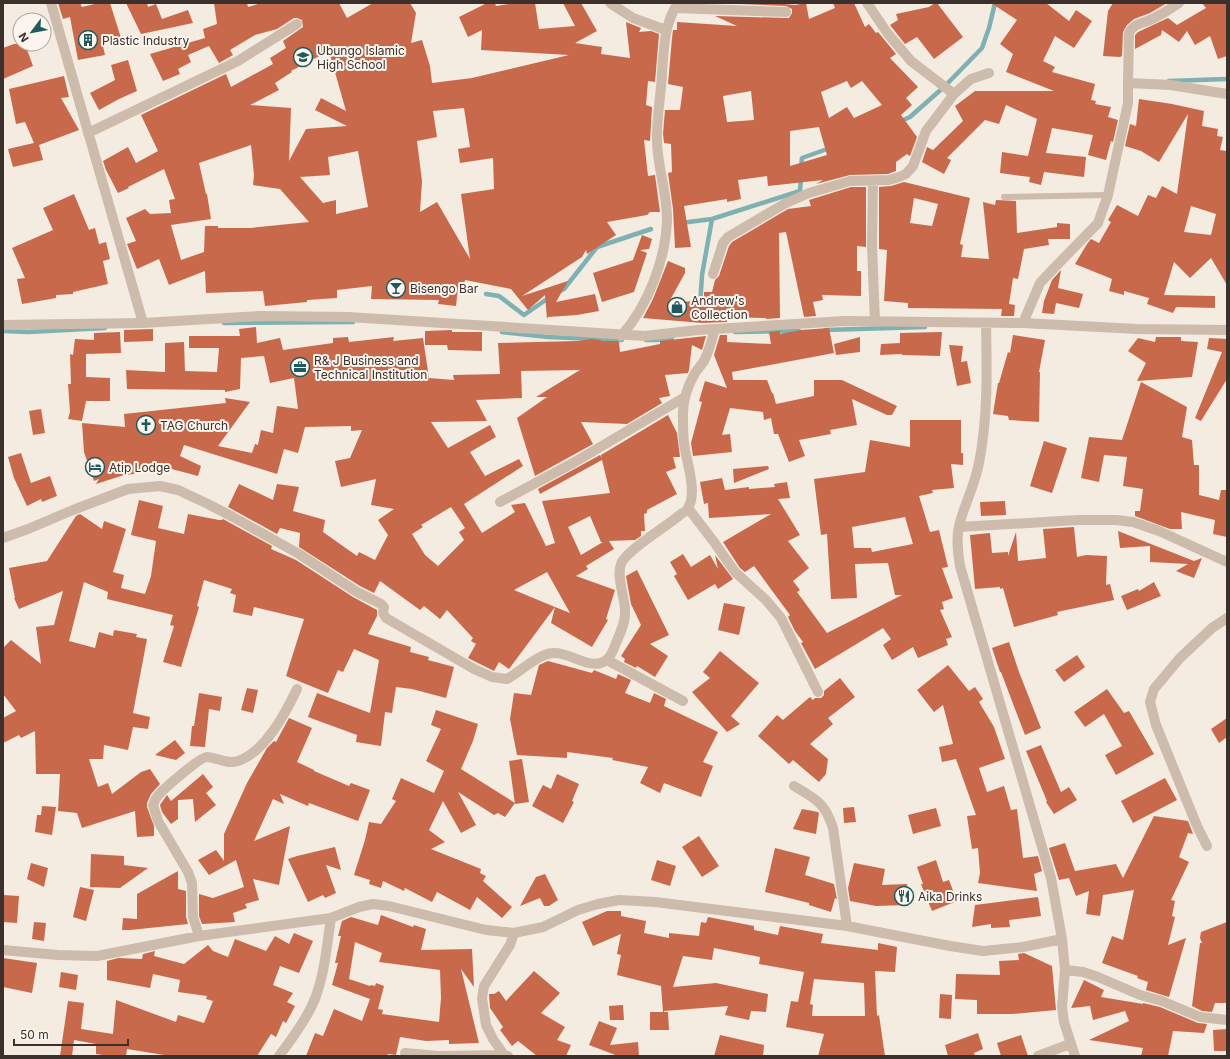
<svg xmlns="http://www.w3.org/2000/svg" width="1230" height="1059" font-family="Inter,sans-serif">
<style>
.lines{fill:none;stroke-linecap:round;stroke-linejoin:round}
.stream{stroke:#7fb0b2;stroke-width:4.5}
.building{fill:#c8694b;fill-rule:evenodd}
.service{stroke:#cdbbac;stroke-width:6}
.minor{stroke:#cdbbac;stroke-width:10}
.labels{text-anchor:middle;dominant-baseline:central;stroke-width:4;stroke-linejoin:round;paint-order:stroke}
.poi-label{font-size:12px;fill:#3b302b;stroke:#fbf5ee;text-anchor:start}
</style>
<rect width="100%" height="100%" fill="#f4ebe1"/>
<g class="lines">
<path class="stream" d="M1169,81L1227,79
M899,122L910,117L945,86L982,48L989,28L995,3
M801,168L802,158L830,148
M681,223L712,219
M560,291L564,289L597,247L651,229
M486,294L499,296L524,315L550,297
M700,306L702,275L712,219L800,191L801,178
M224,323L353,322
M825,330L925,327
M3,331L28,332L105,328
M502,332L548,337L622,340
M735,332L799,331
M646,340H657L672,338"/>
</g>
<path class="building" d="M58,3H80L82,7L99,3H110L121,38L102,42L105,55L78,60L70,17L63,19Z
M126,3H147L148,7L156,4L162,19L188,10L193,23L141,34Z
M214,3H247L248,7L261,3H339L347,18L373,3H410L416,13L411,43L422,40L430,66L432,83L472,78L569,55L481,50L482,30L468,37L459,17L487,3H495L496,6L514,3H535L539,29L575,26L563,3H581L597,31L575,43L602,47L601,54L630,58L626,22L641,28L639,32L651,31L659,34L655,82L648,81L646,105L652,107L650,141L644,140L648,176L655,175L660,212H650L647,215L607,222L616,235L587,254L586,250L582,257L522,296L568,281L556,302L595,294L599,311L577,315L548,317L547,319L545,295L528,310L511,289L465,280L463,289L458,288L456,306L438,304L439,300L371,299L372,286L337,290V298L307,300V302L265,306L263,291L206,293L205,271L169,285L159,259L137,269L127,244L136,241L126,218L145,209L150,214L171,213L169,200L175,199L164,169L128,187L129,188L118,193L106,170L103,161L128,147L136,163L158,151L141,115L226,74L231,87L273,64L270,58L286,48L283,41L303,27L302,20L297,18H294L277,29L255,35L230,50L233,55L219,63L209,46L188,55L191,62L178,69L180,74L163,81L150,54L205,38L203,29L217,24ZM329,51L346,111L321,98L315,110L347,126L306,129L289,161L291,108L250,105L279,90L275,83L292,72L291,71ZM464,108L470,147L458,149L460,163L493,158L494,189L461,194L470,259L437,202L420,212L422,181L417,141L437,137L433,111ZM251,145L254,175L253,185L280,189L309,222L250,228H218V226H205L204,252L181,260L171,225L211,219L207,194H206L199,163ZM358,151L368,207L336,214V200L323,203L300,177L330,175L328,157Z
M717,3H774L795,5L806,3L809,19L835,8L833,3H854L865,27L869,24L876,33L878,32L896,54L890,58L918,87L906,98L912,105L901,115L917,137L910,156L907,154L896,162V171L888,174L850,175L816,184L823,180L768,186L767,176L738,180L741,199L727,202V199L684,206L691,247L675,248L673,209L668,173L672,172L671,144L664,143L663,134L665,110H680L683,87L668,84L672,38L673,30H677V22L737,26L715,16L786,18H789L792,13V9L786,6ZM847,81L851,88L862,81L882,105L854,118L847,107L829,118L821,92ZM751,91L754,120L727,122L723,96ZM819,127L827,155L790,166V131Z
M935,3H937L963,37L934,59L917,37L905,44L890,25L898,20L896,14L929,7Z
M991,3H1046L1069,21L1076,10L1092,21L1074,48L1055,36L1043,61L1055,67L1052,72L1095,84L1091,100L1096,101L1095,104L1111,107L1108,117L1118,120L1113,142L1111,141L1106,160L1088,155L1093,135L1052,128L1046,153L1086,157L1084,177L1044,172L1041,185L1029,182L1030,177L1000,173L1002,152L1028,156L1037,119L1006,105L999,124L985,120L947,158L951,160L944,174L922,162L927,147L933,150L963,121L955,106L975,91H1054L1006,72L1013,54L1000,44L1017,20Z
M1113,3H1167L1150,13L1134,19L1127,25L1123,32L1122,56L1120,57L1103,56L1108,11Z
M1202,3H1227V56L1218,59L1210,36L1195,45L1187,31L1179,42L1162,30L1161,35L1135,49V35L1138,32L1168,18L1177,25L1206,8Z
M14,44H25L33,66L3,79V48Z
M128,60L137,91L119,99L99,110L90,93L115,80L111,65Z
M64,76L69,97L61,98L79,130L39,145L43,160L13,167L8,149L34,143L25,122L16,124L9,89Z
M1139,99L1172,104L1204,111L1202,126L1218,129L1217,136L1223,137L1220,150L1227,151V285L1211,258L1190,278L1174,262L1164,295L1215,296V308L1176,307L1173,313L1147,304L1149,298L1124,291V295L1109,291L1112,279L1075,264L1087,244L1091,239L1099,243L1111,222L1108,220L1117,205L1138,216L1148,195L1156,198L1162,186L1177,194L1188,114L1159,162L1141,151L1125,146L1130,124L1136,126ZM1191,206L1216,214L1211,235L1184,232Z
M904,182L970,198L960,244L963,245L961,257L989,259L983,202L995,205L996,200L1016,201L1017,233L1057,227V223L1070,224V239H1048L1049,245L1024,249L1018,279L1013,278L1009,304L1015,305L1014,316H1001L1002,309L908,308V303L884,301L887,250L879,249V187L891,186ZM914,198L938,204L932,226L910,223Z
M851,187H866V247L857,246V271H861V296L822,295L823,300L813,302L816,316L804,317L786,232L779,233L780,318L766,319V318L727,317V322L702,323L643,318L653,299L668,261L685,268V273L669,302L704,301V292H712L715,280L719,276L729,246L732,242L788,209L811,206L809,200Z
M74,194L89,230L95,228L99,244L106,242L110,259L103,261L108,284L73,292V294L56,295V298L22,304L17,279L25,278L12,248L53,230L43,208Z
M642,235L652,239L649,249L640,250L647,253L634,292L602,302L593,273L633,260Z
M1061,270L1058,288L1083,294L1079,308L1056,303L1054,314L1042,313L1044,301L1052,280Z
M256,327L257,343L280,338L283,350L333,343V338L348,337L349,342L394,337L393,341L423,338L429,378L454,380L453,375L500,374L498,343L577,341L591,339L601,340V341H617L619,342L620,352L660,344V341L706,336L702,350L692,345L689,370L688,373L665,375L670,396L659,398L662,403L627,424L581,422L593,444L535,476L517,418L547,397H536L580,370L521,371L522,398L476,400L487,421L431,422L448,448L490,425L496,437L470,452L485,476L519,459L523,466L464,504L482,533L515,512L511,505L525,503L546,546L555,543L542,501L610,493L602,460L540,494L538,489L600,455L602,458L601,455L668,415L677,433L680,457H673L676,468L666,472L677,494L647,510V513L644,514L645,531H641V536L635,540L609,541L614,549L586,566L588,569L576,576L615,590L606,619L608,620L592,647L551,623L555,607L570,613L547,572L514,590L555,607L509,669L499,662L494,671L468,658L476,644L471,641L473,638L447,610L440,619L424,606L420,610L380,581L374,593L360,586L299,547L300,533L280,528L277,534L228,507L239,484L273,500L277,484L299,487L293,511L325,520L323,532L357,556L359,552L375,560L388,535L378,520L394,509L371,505L376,479L341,487L335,461L350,458L362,430L351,431V426L305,427L298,453L284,449L277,474L184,445L180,456L201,466L198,476L168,468H143V473L124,475L96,484L99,479L94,481L84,452L82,423L125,427L124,414L226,403L225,398L250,402L218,446L252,453L255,444L258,445L261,430L273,433L277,406L298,409L294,378L270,383L264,356L241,358L240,389L225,392V390L127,389L126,370L165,372V343L184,342L185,371L217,372L219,348H189V336H240L239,329ZM451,507L465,528L459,532L464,540L438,566L425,555L412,534L423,527L421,525ZM590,516L601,542H603L581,555L568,527Z
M829,328L834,353L732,372L733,380H767L772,393H773L776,404L814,396V380H842L897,406L892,415H887L852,399L857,425L830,430L831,434L799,440L805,456L789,462L778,434H774L771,418L764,420L763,412L730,408L722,435L730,434L732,452L693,456L691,443L702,402L699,401L705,381L727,388L714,355L720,335H727V342L771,344L769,332L780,331V334L801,330Z
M153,329V341L124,342V330Z
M452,330V332H482V351L448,350L447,345H425V331Z
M120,332L121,353L86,354V377L110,378V401H86L82,421L68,419L70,412L68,384H71L70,354L73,355L75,339L94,340V333Z
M942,332L940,356L902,355V354L880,355L881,344L900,343V333Z
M1013,335L1045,340L1039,372H1040L1039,422L1009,420L1008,416L993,414L998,383H999L1008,352L1010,353Z
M860,337V352L836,355L834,344Z
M1156,337H1181V341L1198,342L1192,377L1137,381L1146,363L1128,351L1138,338L1155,342Z
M1209,338L1227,339V379L1201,421L1195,418L1222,352L1207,349Z
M949,345L963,346L961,362L967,361L971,383L957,386Z
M1141,382L1187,407L1182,437L1192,440L1194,465H1199V495L1219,500L1221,490H1227V537L1213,534L1215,520L1181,512L1182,529H1170L1135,516V511H1140L1143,489L1123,486L1127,457L1104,455L1099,482L1081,478L1089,437L1122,440Z
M41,409L45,433L33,435L29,411Z
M910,420H961V453H963V465L951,464L954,488L932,490L933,493L919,496L930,532L939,530L948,567L942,568L953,598L942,602L944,609L940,610L952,637L946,639L948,645L918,658L913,647L892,660L883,645L891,639L883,628L815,669L801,643L803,642L795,631L788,617L790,615L754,566L745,572L740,568L723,542L771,514L709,518L708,503L704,504L700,482L722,478L725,490L749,487V489L775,487L774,484L787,482L790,498L778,499L800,535L788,541L809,568L793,581L800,590L797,592L827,633L902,595H895L888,563L855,564L857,598L831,599L827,534L821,535L814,479L865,472L870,440L910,447ZM905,517L913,544L872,552L871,548H854L852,527Z
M1044,441L1067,448L1052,493L1030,486Z
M21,453L31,483L50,476L57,496L42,502L41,499L27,506L14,478L8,457Z
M768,466L769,469L734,483L733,469Z
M139,500L163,506L158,528L184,534L188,514L219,520H222L223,519L272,546L271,549L296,560L353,597L377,610V616L368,634L411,647L410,652L429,657L428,660L454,667L446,698L412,689L396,687L392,713L385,712L381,746L356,742L357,735L308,717L317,693L370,713L379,660L354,649L343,672L338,670L328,693L286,676L304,619L254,607L252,616L233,612L236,595L230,593L232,589L204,580L197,606L199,607L181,667L163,662L174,626L170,625L173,615L107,599L108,592L84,582L69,641L95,648L99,632L113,636L114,630L137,634L136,637L147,639L133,713L150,717L148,729L133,727L128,750L104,745L103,759H89L98,787L108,783L112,794L141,772L150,769L160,784L151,794L147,803V807L154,826V836L137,837L135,811L82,828L77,813L58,811L60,774H36L35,731L21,738L19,735L3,743V718L16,711L3,694V648L11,640L41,664L36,627L54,625L63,591L19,609L14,598H15L9,568L47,561L76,516L80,514L102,529L104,521L126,529L113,572L124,575L121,588L145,594L151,576L156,541L131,535Z
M1005,501L1006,515L981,516L980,502Z
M1074,527L1077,557L1086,555L1107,556L1106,585L1110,584L1114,600L1057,612L1058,615L1014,627L1003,588L1000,589V587L975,589L970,535L990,533L992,553L1008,552V556L1016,532L1018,561L1046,558L1043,529Z
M1118,531L1194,561L1202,558L1194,578L1176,571L1188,564L1150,562V546L1120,548Z
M683,554L691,567L710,555L718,569L715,555L733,579L718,589L715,584L688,600L674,576L677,574L670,562Z
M637,570L669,635L650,644L668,656L655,677L637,666L636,668L624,662L625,659L621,656L641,625L631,604L626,576Z
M1154,582L1161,596L1127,610L1121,596L1138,589L1139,591Z
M724,603L745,607L739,635L718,630Z
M1009,642L1019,672L1041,728L1025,735L1001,672H1000L992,648Z
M720,651L759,683L731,716L740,724L727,732L692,692L710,678L703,672Z
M1077,655L1085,667L1064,682L1055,670Z
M548,661L592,673L594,670L616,679L618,674L631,680L625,693L650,703L654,693L666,699L664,706L718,732L703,762L713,766L701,797L664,783L660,793L640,783L648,767L612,760L613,758L567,752V758L517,755L510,719L514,693L531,695L539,665Z
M948,665L969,691L975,687L983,699L979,702L994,727L1005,759L979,768L987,792L1004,786L1011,810L1017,809L1023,858L1038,856L1042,871L1034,874L1037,891L978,883L980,873L978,848L972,849L967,816L976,815L956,759L942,762L939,747L953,744L943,705L934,712L917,690Z
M840,678L855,697L828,718L833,724L810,744L828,759L826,774L819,782L793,760L789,764L758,736L777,715L783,720L810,697L813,700L815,698H821L824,695V691Z
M247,688L258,690L253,713L241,710Z
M1107,689L1124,713L1129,711L1154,754L1116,775L1105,755L1122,746L1104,714L1085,727L1074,712Z
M199,693L222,697L220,711L209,709L205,747L190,746L192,726H194Z
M436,710L478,724L473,741L461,769L515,803L505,817L498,813L494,815L458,792L476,825L461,833L443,801L429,830L445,842L431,849L481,869L480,873L486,876L483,881L512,907L502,918L477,897L470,910L437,892L432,902L405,888L404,891L383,881L381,888L369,884L370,880L354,875L365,840L369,822L381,824L396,801L392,799L401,778L434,793L444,771L426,761L441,729L431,725Z
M289,718L312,728L297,762L314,770V771L349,786L351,783L370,790L358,821L309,803L308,806L280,794L284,804L273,799L254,841L290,826L279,885L253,879L259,900L245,904L247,908L233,913L235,922L202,924L199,916V894L213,898L244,887L236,860L209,875L198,860L216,850L224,861V834L247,783L267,748L274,741L276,742Z
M1227,718V737L1219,743L1211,729Z
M175,740L185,753L176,760L155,755Z
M1041,745L1061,792L1069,787L1077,800L1054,814L1046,802L1047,801L1026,751Z
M522,759L529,802L515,804L509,761Z
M203,774L213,787L206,793L216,805L195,822L193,799L178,800V819L171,824L162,812L160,805L162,802L167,795L171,801Z
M557,774L579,784L572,801L574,802L563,823L532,806L543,785L551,789Z
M1165,778L1177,800L1133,823L1121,801Z
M42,806L56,807L52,835L35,832L37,815H41Z
M854,807L856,822L844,823L843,808Z
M936,808L941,826L913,834L908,815Z
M802,809L818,812L819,813L816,834L793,829Z
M1154,816L1188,821L1193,834L1188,833L1179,857L1189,862L1171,900L1175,901L1172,916L1175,917L1168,945L1186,938L1169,997L1146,990L1148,982L1137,978L1138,976L1102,963L1112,936L1123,940L1134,890L1103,895L1100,916L1086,914L1089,891L1076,896L1069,878L1059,880L1049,848L1065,843L1075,871L1116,864L1123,878Z
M699,836L719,866L702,877L682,847Z
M335,847L341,870L326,865L336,893L325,898L323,895L308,902L288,859L297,856Z
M775,848L810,857L805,875L834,884L837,899L835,898L831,912L809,905V903L765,892Z
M91,854L124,856V865L148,868L120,888L90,887Z
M657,860L676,866L670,886L651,880Z
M936,860L943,882L949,880L957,901L932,911L921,884H923L917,867Z
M31,863L48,868L44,887L27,879Z
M854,863L885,869L882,885L907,884V905L876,906L850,901L848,888Z
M178,871V889L186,891V917L188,924L130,930H122L123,918L137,919V894Z
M545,874L558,900L549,906H544L540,898L520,906L536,877Z
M80,887L94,890L86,921L73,917Z
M3,895L19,896L17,923L3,922Z
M1038,897L1041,916L1009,920L1010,927L991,928V924L972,927L975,905Z
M607,911H621V916L646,921L644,933L669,938V933L699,936L701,922L706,923L708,917L754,926V930L778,935L780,926L823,934L821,943L878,950V943L897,947L895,972L875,971L877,1016L879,1015L885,1056H818L824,1034L786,1027L791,1001L798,1002L804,972L759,964L760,957L714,948L712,960L683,956L673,987L716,983L768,994L766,1012L751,1011L749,1020L725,1015L728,1006L664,1011V1012H668L669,1030H650V1012H663L661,986L617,975L621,955L617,954L621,934L593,946L582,922ZM814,979L864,983L865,1016H812L813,1005L810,1004Z
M381,915L413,927L414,925L426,929L421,950L472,949L474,987L461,969L479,1043L449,1044V1040L426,1041L400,1037L396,1055L388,1054L387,1056H306L315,1033L323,1036L334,1009L362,1021L370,999L332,985L338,963H335L341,936H338L342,921L351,917L378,925ZM355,942L382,953L379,962L440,970L441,998L439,1022L382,1014L383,1010L378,1009L384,986L376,983L375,986L371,985L370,986L349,979Z
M34,922L46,923L44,941L32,939Z
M1227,922V1003H1215L1212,1012L1202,1011L1192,1006L1200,943H1202L1200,938L1201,932Z
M294,933L313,941L299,973L280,966L273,985L293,993L287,1002L295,1006L286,1023L283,1021L276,1037L271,1034L257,1056H170L127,1049L126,1056L103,1055L96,1054V1044L74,1040L72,1056H60L68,1001L84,1003L81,1029L113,1034L116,1000L176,1022L178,1015L204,1023L213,1001L206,999L207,996L178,992L180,980L153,974L150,988L107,980V961L118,958L142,959L143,954L155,951L154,956L184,964L208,945L213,951L228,957L235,939L266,951L275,936L289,944Z
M1024,953L1052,966L1056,1010L1012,1014H977V1000L955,999L956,974L1000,975L999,961L1019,960L1018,954Z
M3,958L37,963L32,993L3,987Z
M534,971L560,993L541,1013L565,1027L557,1040L571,1045L566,1056H537L518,1041L512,1046L500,1030L503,1027L490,1008L489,994H494L499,991L506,1001Z
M61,972L78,975L76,990L59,987Z
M1084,980L1104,990L1101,997L1143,1004V1003L1160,1007L1198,1023L1207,1024L1204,1033L1173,1031L1168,1056H1141L1143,1048L1089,1040L1129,1021L1125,1011L1093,1020L1090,1006L1071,1008Z
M940,994L952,995L951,1019L939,1018Z
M623,1005L624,1020H610L609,1006Z
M599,1021L617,1028L610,1045L638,1042L639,1056H618L589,1045Z
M1227,1029V1051H1214L1213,1030Z
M978,1033L983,1049L974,1053L975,1056H948L945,1045Z
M720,1035L764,1045L763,1056H714Z
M1021,1035L1028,1056H1001L997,1043Z"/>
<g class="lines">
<path class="service" d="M1004,197L1108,195"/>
<path class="minor" d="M51,3L143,323
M610,3L633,18L666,30
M867,3L888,34L911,61L954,94
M675,8L786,12
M1128,83L1129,33C1134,22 1147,23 1156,17C1164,13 1171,8 1179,3
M88,133L238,61L297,24
M873,181L872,246L875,322
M713,274L723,243L728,237L786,203L809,193L850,181L889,180L899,177L906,174L913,166L926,131L954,94L971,79L989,73
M986,323C987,369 988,418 979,463C975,485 964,505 959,526C956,539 958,553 960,566L1051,878L1062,939L1065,970L1062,1007L1064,1022L1075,1056
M1023,323L1040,283L1058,264L1098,223L1108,195L1128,103V83L1171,85L1227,94
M3,325L143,323L260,316L348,317L645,336L698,330L844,321L1023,323L1137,329L1227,330
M621,336C648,306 666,259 667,219C667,193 658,168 657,143C656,120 661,96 662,73C664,48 664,24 678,3
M500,502L573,463L685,397
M688,508L714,542L735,572L766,600L781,618L818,692
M959,527L1078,520H1116L1133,522L1159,531L1227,562
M3,538L28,529L73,510L128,489L160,486L178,490L208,504L233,517L299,554L357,592L381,604L384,607L383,613L386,618L474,669L492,677L507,679C520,672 538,654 553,653C569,651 590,671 605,661C611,657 614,649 616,643C620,634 626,621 625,611C625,598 616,576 621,564C625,551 669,525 681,514C683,513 687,511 688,508C698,492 686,461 684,443C683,435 683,427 683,419C682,403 687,387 695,373C698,369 701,365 704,361C709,351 712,340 715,329
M607,660L683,701
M794,786C816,799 825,803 833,828L847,926
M1207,846L1197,826L1156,725L1150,702L1154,689L1180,658L1212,628L1227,618
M199,936L193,917L192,883L188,872L158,821L153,805C154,803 155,799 157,797C162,790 200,757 207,757C216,757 226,765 238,761C265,752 285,714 297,689
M3,950L58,955L97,956L199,936L331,918L359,907L373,904L389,906L486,930L514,933L543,927L578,910L598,904L619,900L655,902L847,926L950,946L983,951L1023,947L1062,939
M1065,970L1083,972L1098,977L1140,995L1162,1001L1200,1017L1227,1020
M405,1053L438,1056L504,1055
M279,1056C292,1039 309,1016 316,996C325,971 327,944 331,918
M508,1056L504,1055L493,1039L486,1025L482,998L484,986L510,945L514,933
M1038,1056L1070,1044"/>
</g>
<defs>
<g id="building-ring" transform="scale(1)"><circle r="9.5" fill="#fbf5ee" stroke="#1f5a5e" stroke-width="1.5"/><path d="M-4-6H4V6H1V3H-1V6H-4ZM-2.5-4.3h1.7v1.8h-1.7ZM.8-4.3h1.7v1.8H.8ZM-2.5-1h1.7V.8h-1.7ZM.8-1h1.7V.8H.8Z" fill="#1f5a5e"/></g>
<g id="school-ring" transform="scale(1)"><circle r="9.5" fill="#fbf5ee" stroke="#1f5a5e" stroke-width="1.5"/><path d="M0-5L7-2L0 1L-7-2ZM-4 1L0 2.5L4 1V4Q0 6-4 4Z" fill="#1f5a5e"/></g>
<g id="bar-ring" transform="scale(1)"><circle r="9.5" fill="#fbf5ee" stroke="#1f5a5e" stroke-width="1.5"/><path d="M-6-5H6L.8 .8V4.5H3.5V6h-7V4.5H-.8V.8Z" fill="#1f5a5e"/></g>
<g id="shop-ring" transform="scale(1)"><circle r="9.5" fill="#fbf5ee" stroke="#1f5a5e" stroke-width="1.5"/><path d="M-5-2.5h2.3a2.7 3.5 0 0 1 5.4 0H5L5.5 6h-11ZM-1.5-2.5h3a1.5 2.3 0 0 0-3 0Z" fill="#1f5a5e"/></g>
<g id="office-ring" transform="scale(1)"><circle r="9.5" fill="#fbf5ee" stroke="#1f5a5e" stroke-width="1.5"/><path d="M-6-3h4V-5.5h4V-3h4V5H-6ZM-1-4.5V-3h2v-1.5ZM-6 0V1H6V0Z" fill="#1f5a5e"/></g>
<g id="church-ring" transform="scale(1)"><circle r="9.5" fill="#fbf5ee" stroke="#1f5a5e" stroke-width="1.5"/><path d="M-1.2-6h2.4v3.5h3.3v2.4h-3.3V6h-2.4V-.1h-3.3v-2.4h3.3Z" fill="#1f5a5e"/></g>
<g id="hotel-ring" transform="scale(1)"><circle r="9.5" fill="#fbf5ee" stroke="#1f5a5e" stroke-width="1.5"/><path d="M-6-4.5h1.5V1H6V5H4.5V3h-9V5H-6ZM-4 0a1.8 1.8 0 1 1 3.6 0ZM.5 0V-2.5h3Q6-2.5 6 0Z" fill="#1f5a5e"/></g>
<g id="restaurant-ring" transform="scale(1)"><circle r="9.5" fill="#fbf5ee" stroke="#1f5a5e" stroke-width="1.5"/><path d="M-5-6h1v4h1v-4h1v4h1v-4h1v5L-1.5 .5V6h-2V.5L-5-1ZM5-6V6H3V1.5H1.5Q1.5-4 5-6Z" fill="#1f5a5e"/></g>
</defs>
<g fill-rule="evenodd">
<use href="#building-ring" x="88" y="40"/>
<use href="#school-ring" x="303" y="57"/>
<use href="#bar-ring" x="396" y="288"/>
<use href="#shop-ring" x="677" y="307"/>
<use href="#office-ring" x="300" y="367"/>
<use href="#church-ring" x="146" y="425"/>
<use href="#hotel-ring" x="95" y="467"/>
<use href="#restaurant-ring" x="904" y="896"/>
</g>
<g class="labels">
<g class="poi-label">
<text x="102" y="40">Plastic Industry</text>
<text x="317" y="50">Ubungo Islamic<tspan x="317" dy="14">High School</tspan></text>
<text x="410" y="288">Bisengo Bar</text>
<text x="691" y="300">Andrew's<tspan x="691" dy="14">Collection</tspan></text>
<text x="314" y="360">R&amp; J Business and<tspan x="314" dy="14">Technical Institution</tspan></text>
<text x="160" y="425">TAG Church</text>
<text x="109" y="467">Atip Lodge</text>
<text x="918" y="896">Aika Drinks</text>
</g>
</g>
<rect width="1230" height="1059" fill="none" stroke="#3b302b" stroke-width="8"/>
<g transform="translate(32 32) rotate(238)"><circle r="19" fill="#fbf5ee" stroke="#aea6a0"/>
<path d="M0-3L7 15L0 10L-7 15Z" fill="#1f5a5e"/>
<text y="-6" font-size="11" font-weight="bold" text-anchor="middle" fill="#3b302b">N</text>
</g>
<path d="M14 1039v6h114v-6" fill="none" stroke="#3b302b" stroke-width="2"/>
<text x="20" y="1039" font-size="12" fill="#3b302b" stroke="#fbf5ee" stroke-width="3" paint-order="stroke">50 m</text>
</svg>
